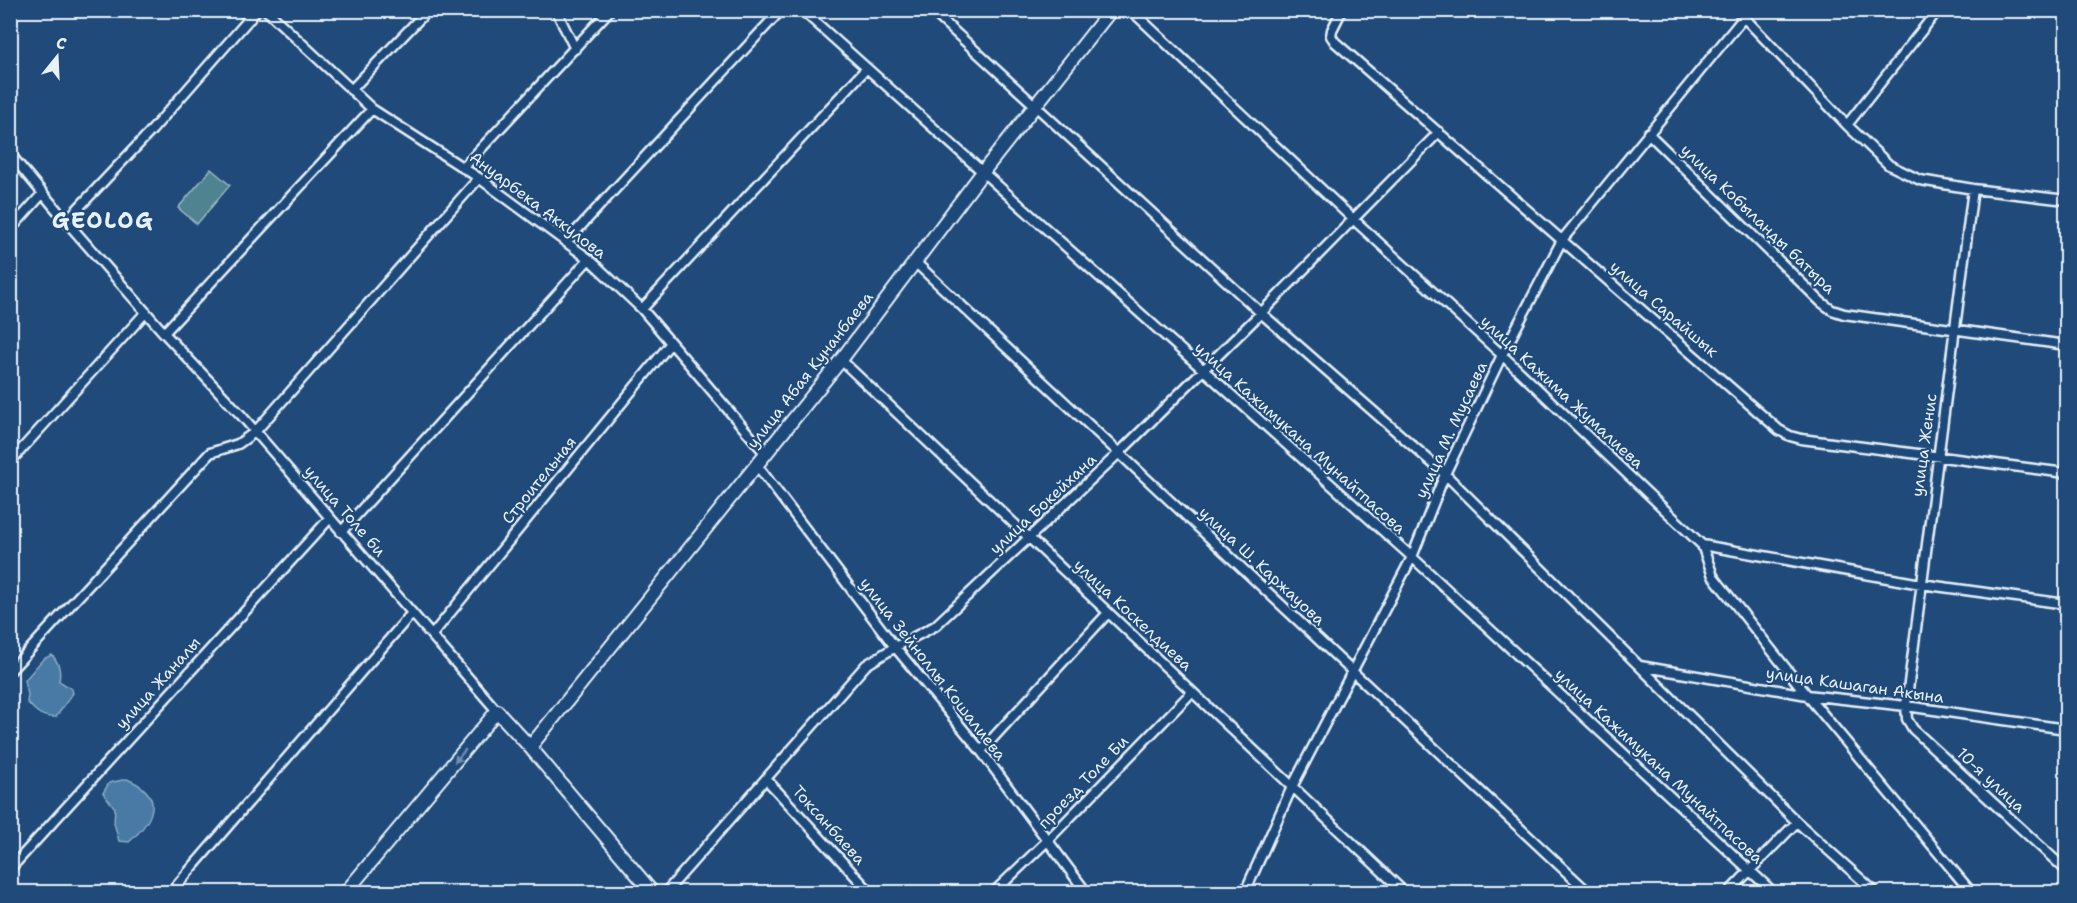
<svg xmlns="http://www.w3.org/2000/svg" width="2077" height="903" font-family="'Shantell Sans',sans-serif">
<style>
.green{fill:#4f8390;stroke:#9cbac4;stroke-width:1.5}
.water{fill:#497aa6;stroke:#89aac7;stroke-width:1.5}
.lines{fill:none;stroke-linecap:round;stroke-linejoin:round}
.street-casing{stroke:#e8f1f8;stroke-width:13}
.secondary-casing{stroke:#e8f1f8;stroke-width:16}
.street{stroke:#1f4a7a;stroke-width:8}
.secondary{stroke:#1f4a7a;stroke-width:12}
.oneway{fill:#6f8dac}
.labels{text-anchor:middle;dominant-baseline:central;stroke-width:4.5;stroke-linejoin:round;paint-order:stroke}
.street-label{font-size:16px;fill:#e8f1f8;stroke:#1f4a7a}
.district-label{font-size:22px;font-weight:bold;letter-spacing:1.5px;fill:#e8f1f8;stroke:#1f4a7a}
</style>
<rect width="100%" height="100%" fill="#1f4a7a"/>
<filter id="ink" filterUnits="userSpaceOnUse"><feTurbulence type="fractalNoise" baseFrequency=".0167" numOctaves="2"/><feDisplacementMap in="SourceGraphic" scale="12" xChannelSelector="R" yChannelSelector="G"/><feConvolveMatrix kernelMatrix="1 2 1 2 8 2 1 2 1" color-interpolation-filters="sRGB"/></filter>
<g filter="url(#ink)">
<path class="green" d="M211,169L230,185L197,224L178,208Z"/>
<path class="water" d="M52,655C59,663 61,670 59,681L72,689L73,693L56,717C42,718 36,712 27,702L28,695L25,680L43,659Z
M127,779C166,795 154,820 129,842L119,841L114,823L115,808L103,793L109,783Z"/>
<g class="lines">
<g class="street-casing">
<path id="street" d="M241,10L250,19
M266,10L372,109L479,178L589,259L642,309L765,453
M556,10L575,49
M802,10L1412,557L1773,892
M931,10L1261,313L1445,474L1797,822L1875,892
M1131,10L1353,219L1502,355L1702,545L1921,584L2066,604
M1339,10L1341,12L1332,30L1331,36L1335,42L1779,430L1790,436L1801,439L2066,473
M1737,10L1847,125L1889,165L1920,180L1973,189L2066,200
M351,90L428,10
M1847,125L1938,10
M1648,133L1821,302L1832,310L1844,314L2066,345
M10,154L66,221L164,333L241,415L497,711
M463,168L610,10
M1973,189L1906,706L1907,719L1913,729L2066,870
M66,221L152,130L257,10
M10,230L43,193
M566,242L781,10
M915,262L1588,892
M642,309L866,69
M164,333L372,109
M841,360L1404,892
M10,462L146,312
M756,464L895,647L981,751L1086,892
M341,532L589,259
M1702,545L1713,576L1807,695L1971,892
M432,635L670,344
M1640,666L1807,695L1906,706L2066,729
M10,671L210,453L238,444L255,432L479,178
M981,751L1108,613
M766,779L870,892
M10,869L330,518
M171,892L412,613
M666,892L866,665L895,647L935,626L1119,453L1261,313L1439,132
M994,892L1047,841L1192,692
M1245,892L1292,787L1412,557L1445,474L1502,355L1562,240L1744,17
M1729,892L1797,822"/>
</g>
<g class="secondary-casing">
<path id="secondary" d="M530,747L841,360L982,173L1111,10
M346,892L497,711L530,747L652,892"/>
</g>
<use href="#street" class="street"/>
<use href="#secondary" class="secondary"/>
</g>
<defs><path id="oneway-solid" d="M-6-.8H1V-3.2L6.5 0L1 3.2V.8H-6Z" transform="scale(1.5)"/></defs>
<use class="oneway" href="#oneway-solid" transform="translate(460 756) rotate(130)"/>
</g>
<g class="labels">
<g class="street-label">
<text transform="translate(538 205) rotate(37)">Ануарбека Аккулова</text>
<text transform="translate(1758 219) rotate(44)">улица Кобыланды батыра</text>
<text transform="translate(1664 309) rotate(41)">улица Сарайшык</text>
<text transform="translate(810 370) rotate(-52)">улица Абая Кунанбаева</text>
<text transform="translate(1562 392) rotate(43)">улица Кажима Жумалиева</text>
<text transform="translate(1451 430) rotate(-65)">улица М. Мусаева</text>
<text transform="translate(1300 438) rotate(42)">улица Кажимукана Мунайтпасова</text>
<text transform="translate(1924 445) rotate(-82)">улица Женис</text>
<text transform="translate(539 480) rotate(-51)">Строительная</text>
<text transform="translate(1043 504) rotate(-43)">улица Бокейхана</text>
<text transform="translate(345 511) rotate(49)">улица Толе би</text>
<text transform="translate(1262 566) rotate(43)">улица Ш. Каржауова</text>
<text transform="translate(1133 615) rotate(43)">улица Коскелдиева</text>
<text transform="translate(933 669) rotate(52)">улица Зейноллы Кошалиева</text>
<text transform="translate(158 683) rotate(-48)">улица Жаналы</text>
<text transform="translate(1855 685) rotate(8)">улица Кашаган Акына</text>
<text transform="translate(1659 766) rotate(43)">улица Кажимукана Мунайтпасова</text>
<text transform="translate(1991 780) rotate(43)">10-я улица</text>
<text transform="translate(1083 782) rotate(-46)">проезд Толе Би</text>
<text transform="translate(829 825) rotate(48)">Токсанбаева</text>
</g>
<g class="district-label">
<text x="103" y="220">GEOLOG</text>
</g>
</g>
<rect width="2077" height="903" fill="none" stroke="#1f4a7a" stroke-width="36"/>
<rect x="18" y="18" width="2041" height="867" fill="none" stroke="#e8f1f8" stroke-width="2" filter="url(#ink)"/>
<g transform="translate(57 57) rotate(18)" stroke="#1f4a7a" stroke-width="4.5" paint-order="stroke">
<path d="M0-4.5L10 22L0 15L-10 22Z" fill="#e8f1f8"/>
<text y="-9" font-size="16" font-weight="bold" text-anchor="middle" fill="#e8f1f8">С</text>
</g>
</svg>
